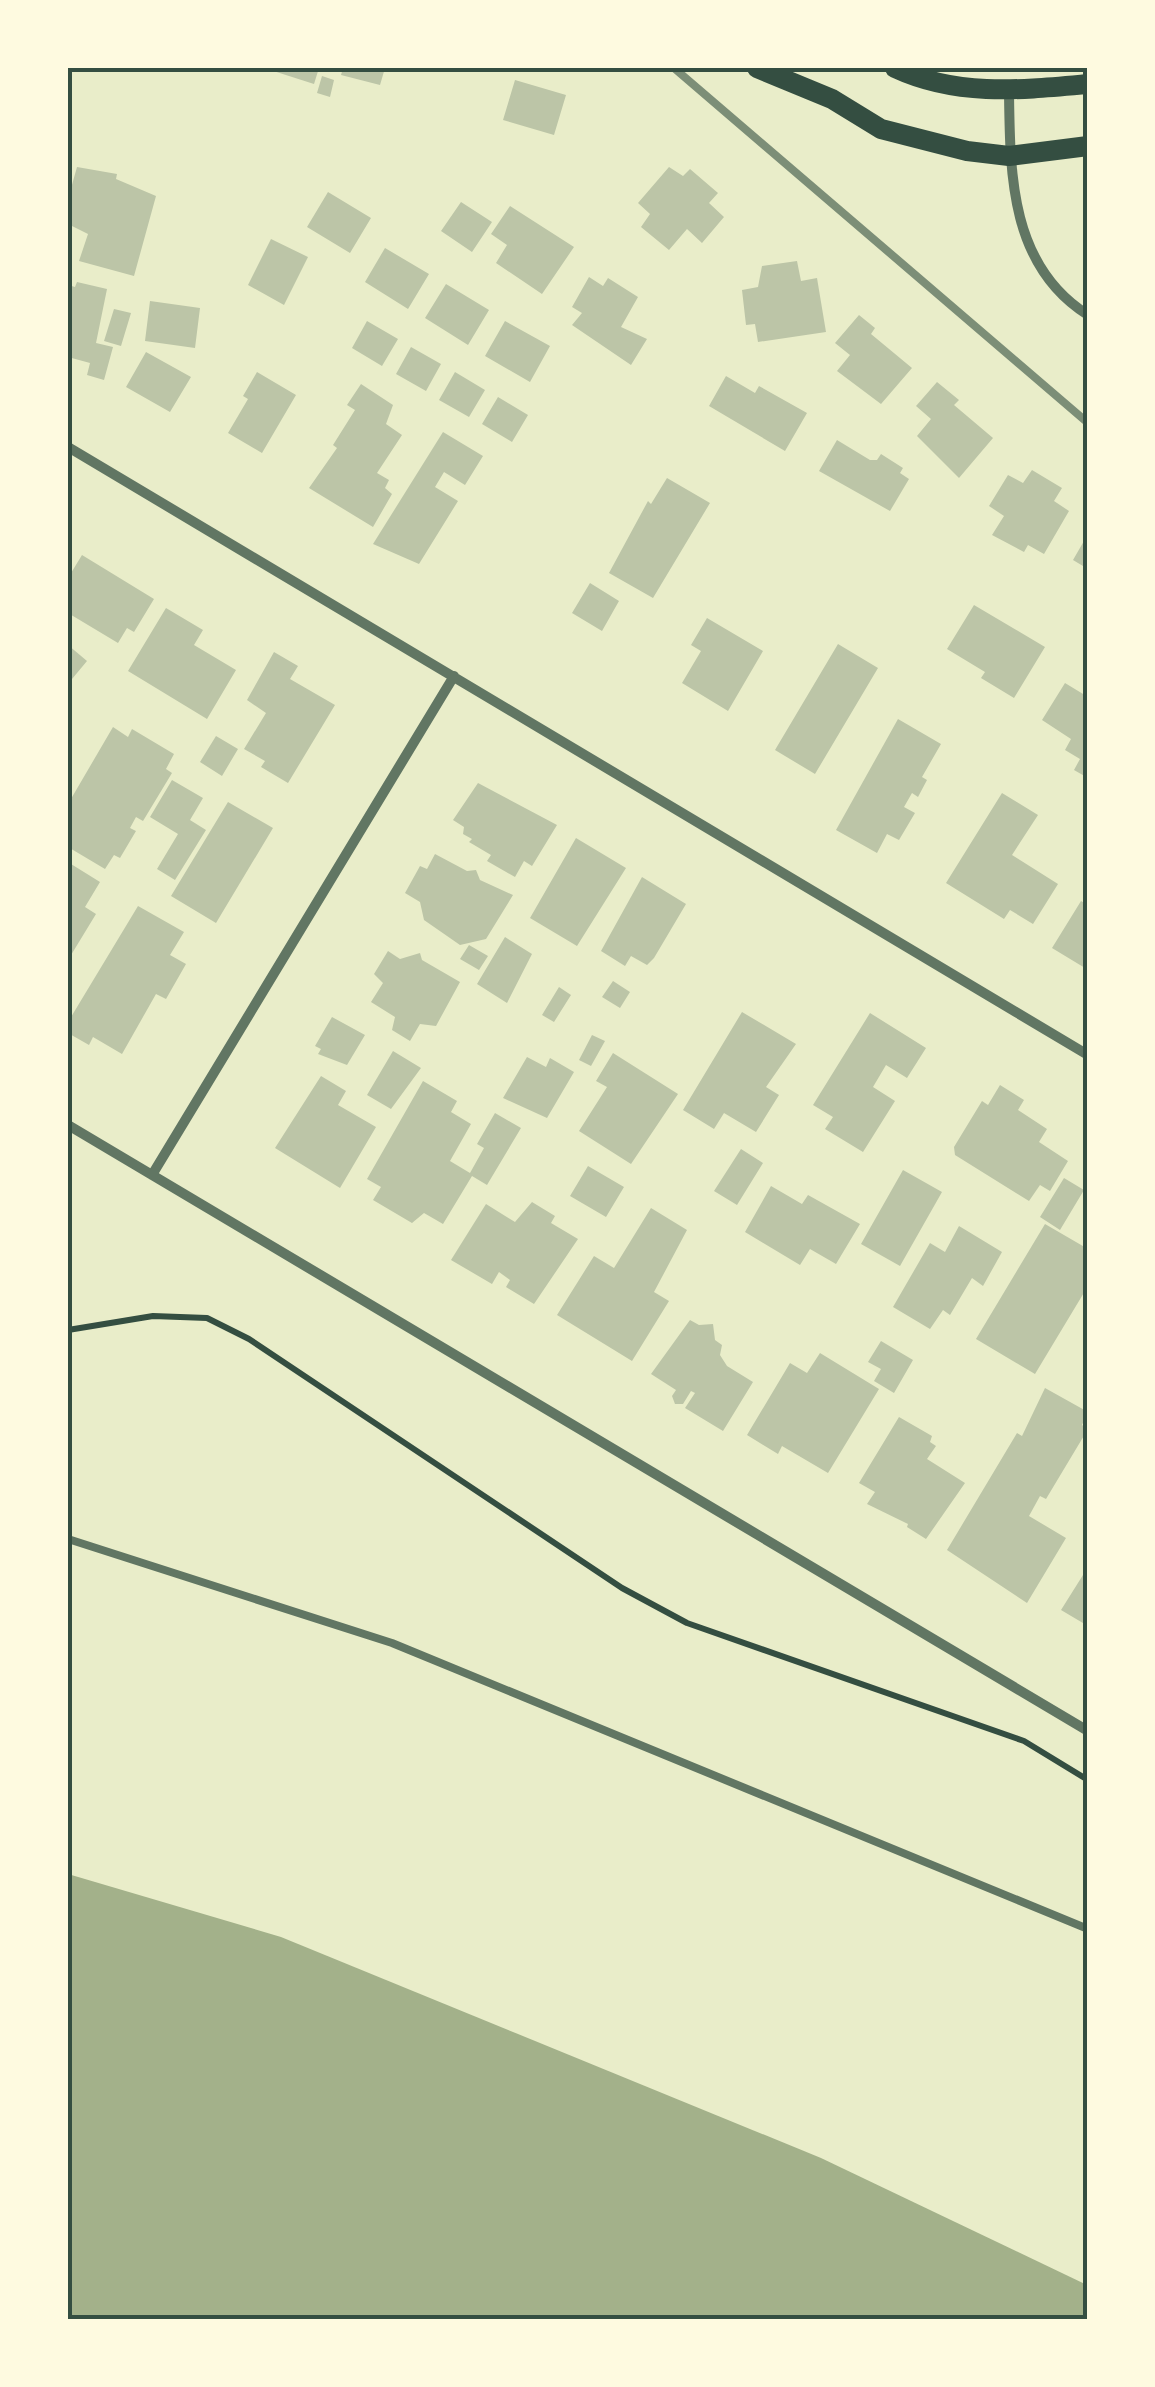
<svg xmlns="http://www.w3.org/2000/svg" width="1155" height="2387" font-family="Barlow,sans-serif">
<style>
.water{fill:#a3b18a}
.building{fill:#bcc5a7}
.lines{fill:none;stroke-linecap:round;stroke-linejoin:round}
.path{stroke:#344e41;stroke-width:6}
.service{stroke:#617663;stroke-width:8}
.minor{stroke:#617663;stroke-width:10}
.secondary{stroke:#344e41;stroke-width:20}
.rail{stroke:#7c8e77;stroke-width:8}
.neatline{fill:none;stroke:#344e41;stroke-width:4}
</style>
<rect width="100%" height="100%" fill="#e9edc9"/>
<path class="water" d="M68,1874L281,1937L821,2158L1087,2285V2319H68Z"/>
<path class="building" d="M264,68H319L314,84Z
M343,68H385L380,85L341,75Z
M322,76L334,80L330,97L317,93Z
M515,80L566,95L554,135L503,120Z
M77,167L117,174L116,179L156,196L134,276L79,261L88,234L68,224V199Z
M669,167L683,176L690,169L718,193L709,203L724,217L702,243L687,229L669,250L641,227L650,214L638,203Z
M328,192L371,218L350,253L307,227Z
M461,202L492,222L472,252L441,231Z
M510,206L574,247L542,294L496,263L507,245L491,234Z
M271,239L308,257L284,305L248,285Z
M385,248L429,274L408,309L365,282Z
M797,261L801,281L817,278L826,332L758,342L755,324L746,325L742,290L758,287L762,266Z
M589,277L603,286L608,278L638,297L621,327L647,339L631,365L572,325L582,313L572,307Z
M77,282L107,289L96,343L113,347L104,380L87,375L90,363L68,357V285L75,287Z
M446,284L489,310L468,345L425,318Z
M150,301L200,308L195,348L145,341Z
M114,309L131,313L121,346L104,341Z
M859,315L875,328L871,334L912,368L881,404L837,371L850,355L835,343Z
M367,321L398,339L382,366L352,348Z
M505,321L550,346L530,382L485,356Z
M411,347L441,364L426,391L396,374Z
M146,352L191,377L170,412L126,387Z
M257,372L296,395L262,453L228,433L248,399L243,396Z
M455,372L485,390L469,417L439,400Z
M726,376L755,393L759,386L807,413L785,451L709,406Z
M937,382L959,400L954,405L993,438L959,478L917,436L931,419L916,406Z
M361,384L393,405L386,424L402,435L377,473L389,480L385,488L392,494L373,527L309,488L337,448L333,445L355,410L347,405Z
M498,397L528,415L512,442L482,424Z
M443,432L483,456L465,485L444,472L435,487L458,501L419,564L373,544Z
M837,440L870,460H877L881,454L903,468L900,473L909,479L890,511L819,471Z
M1032,470L1062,488L1054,501L1069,511L1044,554L1028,545L1024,552L992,535L1004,516L989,506L1008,475L1023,483Z
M667,478L710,503L653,598L609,573L648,501L651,504Z
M1088,534V569L1073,560Z
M82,555L154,599L134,632L127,628L118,643L68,613V578Z
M590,583L619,601L602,631L572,613Z
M974,605L1045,647L1014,698L981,678L985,672L947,649Z
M166,608L203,630L194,645L236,670L207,719L128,671Z
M707,618L763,651L728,711L682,683L701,651L691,645Z
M838,644L878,668L815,774L775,750Z
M68,645L87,661L72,679L68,675Z
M274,652L298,666L290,679L335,705L288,783L261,767L265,761L244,749L266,713L247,700Z
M1065,683L1088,697V778L1074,770L1080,759L1065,750L1071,739L1042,720Z
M898,719L941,744L922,777L927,780L918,797L912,793L904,807L915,813L899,840L887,834L877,853L836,830Z
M113,727L128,737L132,729L174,754L166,769L172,773L143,821L136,817L130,828L136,831L120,858L114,855L105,869L68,847V804Z
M216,736L238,749L222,776L200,762Z
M172,780L203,798L190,820L206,830L175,880L157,869L178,834L150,817Z
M478,783L557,825L532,866L524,861L515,877L487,861L491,855L469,842L472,839L463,834L464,827L453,820Z
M1002,793L1038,815L1012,855L1058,884L1033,924L1010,910L1004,919L946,883Z
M228,802L273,828L216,923L171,896Z
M576,838L626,868L577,946L530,918Z
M435,854L467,871L476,870L480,880L513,895L486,939L460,945L424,920L420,902L405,893L420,866L427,869Z
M71,864L100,882L85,907L96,914L68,960Z
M642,877L686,904L654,958L647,965L631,956L625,966L601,951Z
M1081,901L1088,905L1085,968L1052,948Z
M138,906L184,932L170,955L186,964L166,999L156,994L122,1054L93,1037L89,1045L68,1033V1022Z
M505,937L532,954L507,1003L477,984Z
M469,945L488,956L479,970L460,959Z
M388,951L400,959L420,953L422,960L460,982L436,1026L420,1024L410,1041L392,1030L395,1017L371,1002L383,983L374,974Z
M613,981L630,992L620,1008L602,997Z
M559,987L571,995L554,1022L542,1015Z
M742,1012L796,1044L766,1087L779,1095L756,1132L724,1113L714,1129L683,1110Z
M870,1013L926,1048L907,1078L886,1065L873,1087L895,1101L863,1152L825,1129L833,1117L813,1105Z
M332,1017L365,1035L347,1065L318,1054L321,1049L315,1046Z
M592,1035L605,1041L591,1066L579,1060Z
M393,1051L421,1068L391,1109L367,1095Z
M613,1053L678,1094L631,1164L579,1131L607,1087L596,1081Z
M527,1057L546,1067L550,1058L574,1072L547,1118L503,1098Z
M321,1076L346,1091L338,1105L376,1127L340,1188L275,1148Z
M423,1081L457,1101L451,1112L471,1124L450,1161L470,1173L484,1148L477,1144L495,1113L521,1128L487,1185L472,1176L443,1224L424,1213L412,1223L373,1200L381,1187L367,1179Z
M1000,1085L1024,1100L1018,1110L1047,1129L1039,1142L1068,1161L1050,1191L1040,1185L1029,1201L955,1155L954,1147L982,1101L988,1105Z
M741,1149L763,1163L737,1205L714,1191Z
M588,1166L624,1187L606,1217L570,1196Z
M903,1170L942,1192L900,1266L861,1244Z
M1064,1178L1084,1190L1060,1230L1040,1217Z
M771,1186L802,1204L808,1195L860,1224L836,1264L810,1249L800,1265L745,1232Z
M532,1202L555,1216L551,1223L578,1239L534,1304L506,1287L510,1280L499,1272L492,1284L451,1260L486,1204L515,1222Z
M651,1208L687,1230L654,1292L669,1301L632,1361L557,1315L594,1256L614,1268Z
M1045,1224L1088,1249V1286L1035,1374L976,1339Z
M959,1226L1002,1252L983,1286L972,1278L950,1315L943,1310L930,1329L893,1307L930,1243L945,1252Z
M690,1320L699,1325L713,1324L715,1340L722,1345L720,1355L727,1366L753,1382L723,1431L685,1408L695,1393L691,1391L683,1404H675L672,1396L676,1390L651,1374Z
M881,1341L913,1360L894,1393L874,1381L881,1369L868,1362Z
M820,1353L879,1389L828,1473L782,1446L778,1454L747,1435L790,1363L807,1373Z
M1045,1388L1088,1412L1082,1425L1088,1429L1046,1499L1040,1496L1029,1516L1066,1538L1027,1603L947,1550L1017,1433L1022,1436Z
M899,1417L932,1436L930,1442L936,1446L927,1459L965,1483L926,1539L907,1527L908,1524L867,1504L875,1492L859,1483Z
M1088,1567V1626L1061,1610Z"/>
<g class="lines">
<path class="path" d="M68,1330L153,1316L207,1318L249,1339L622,1588L687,1623L1024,1741L1088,1780"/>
<path class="service" d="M68,1539L392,1643L1088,1929"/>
<path class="minor" d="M1009,91C1010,174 1010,266 1088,315
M68,447L1088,1055
M68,1125L1088,1731
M152,1175L454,676"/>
<path class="secondary" d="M757,68L832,99L881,129L967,151L1009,156L1088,146
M895,68C957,97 1021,90 1088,84"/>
<path class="rail" d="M674,68L1088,423"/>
</g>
<rect width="1155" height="2387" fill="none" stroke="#fefae0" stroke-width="140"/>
<rect x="70" y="70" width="1015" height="2247" class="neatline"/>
</svg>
